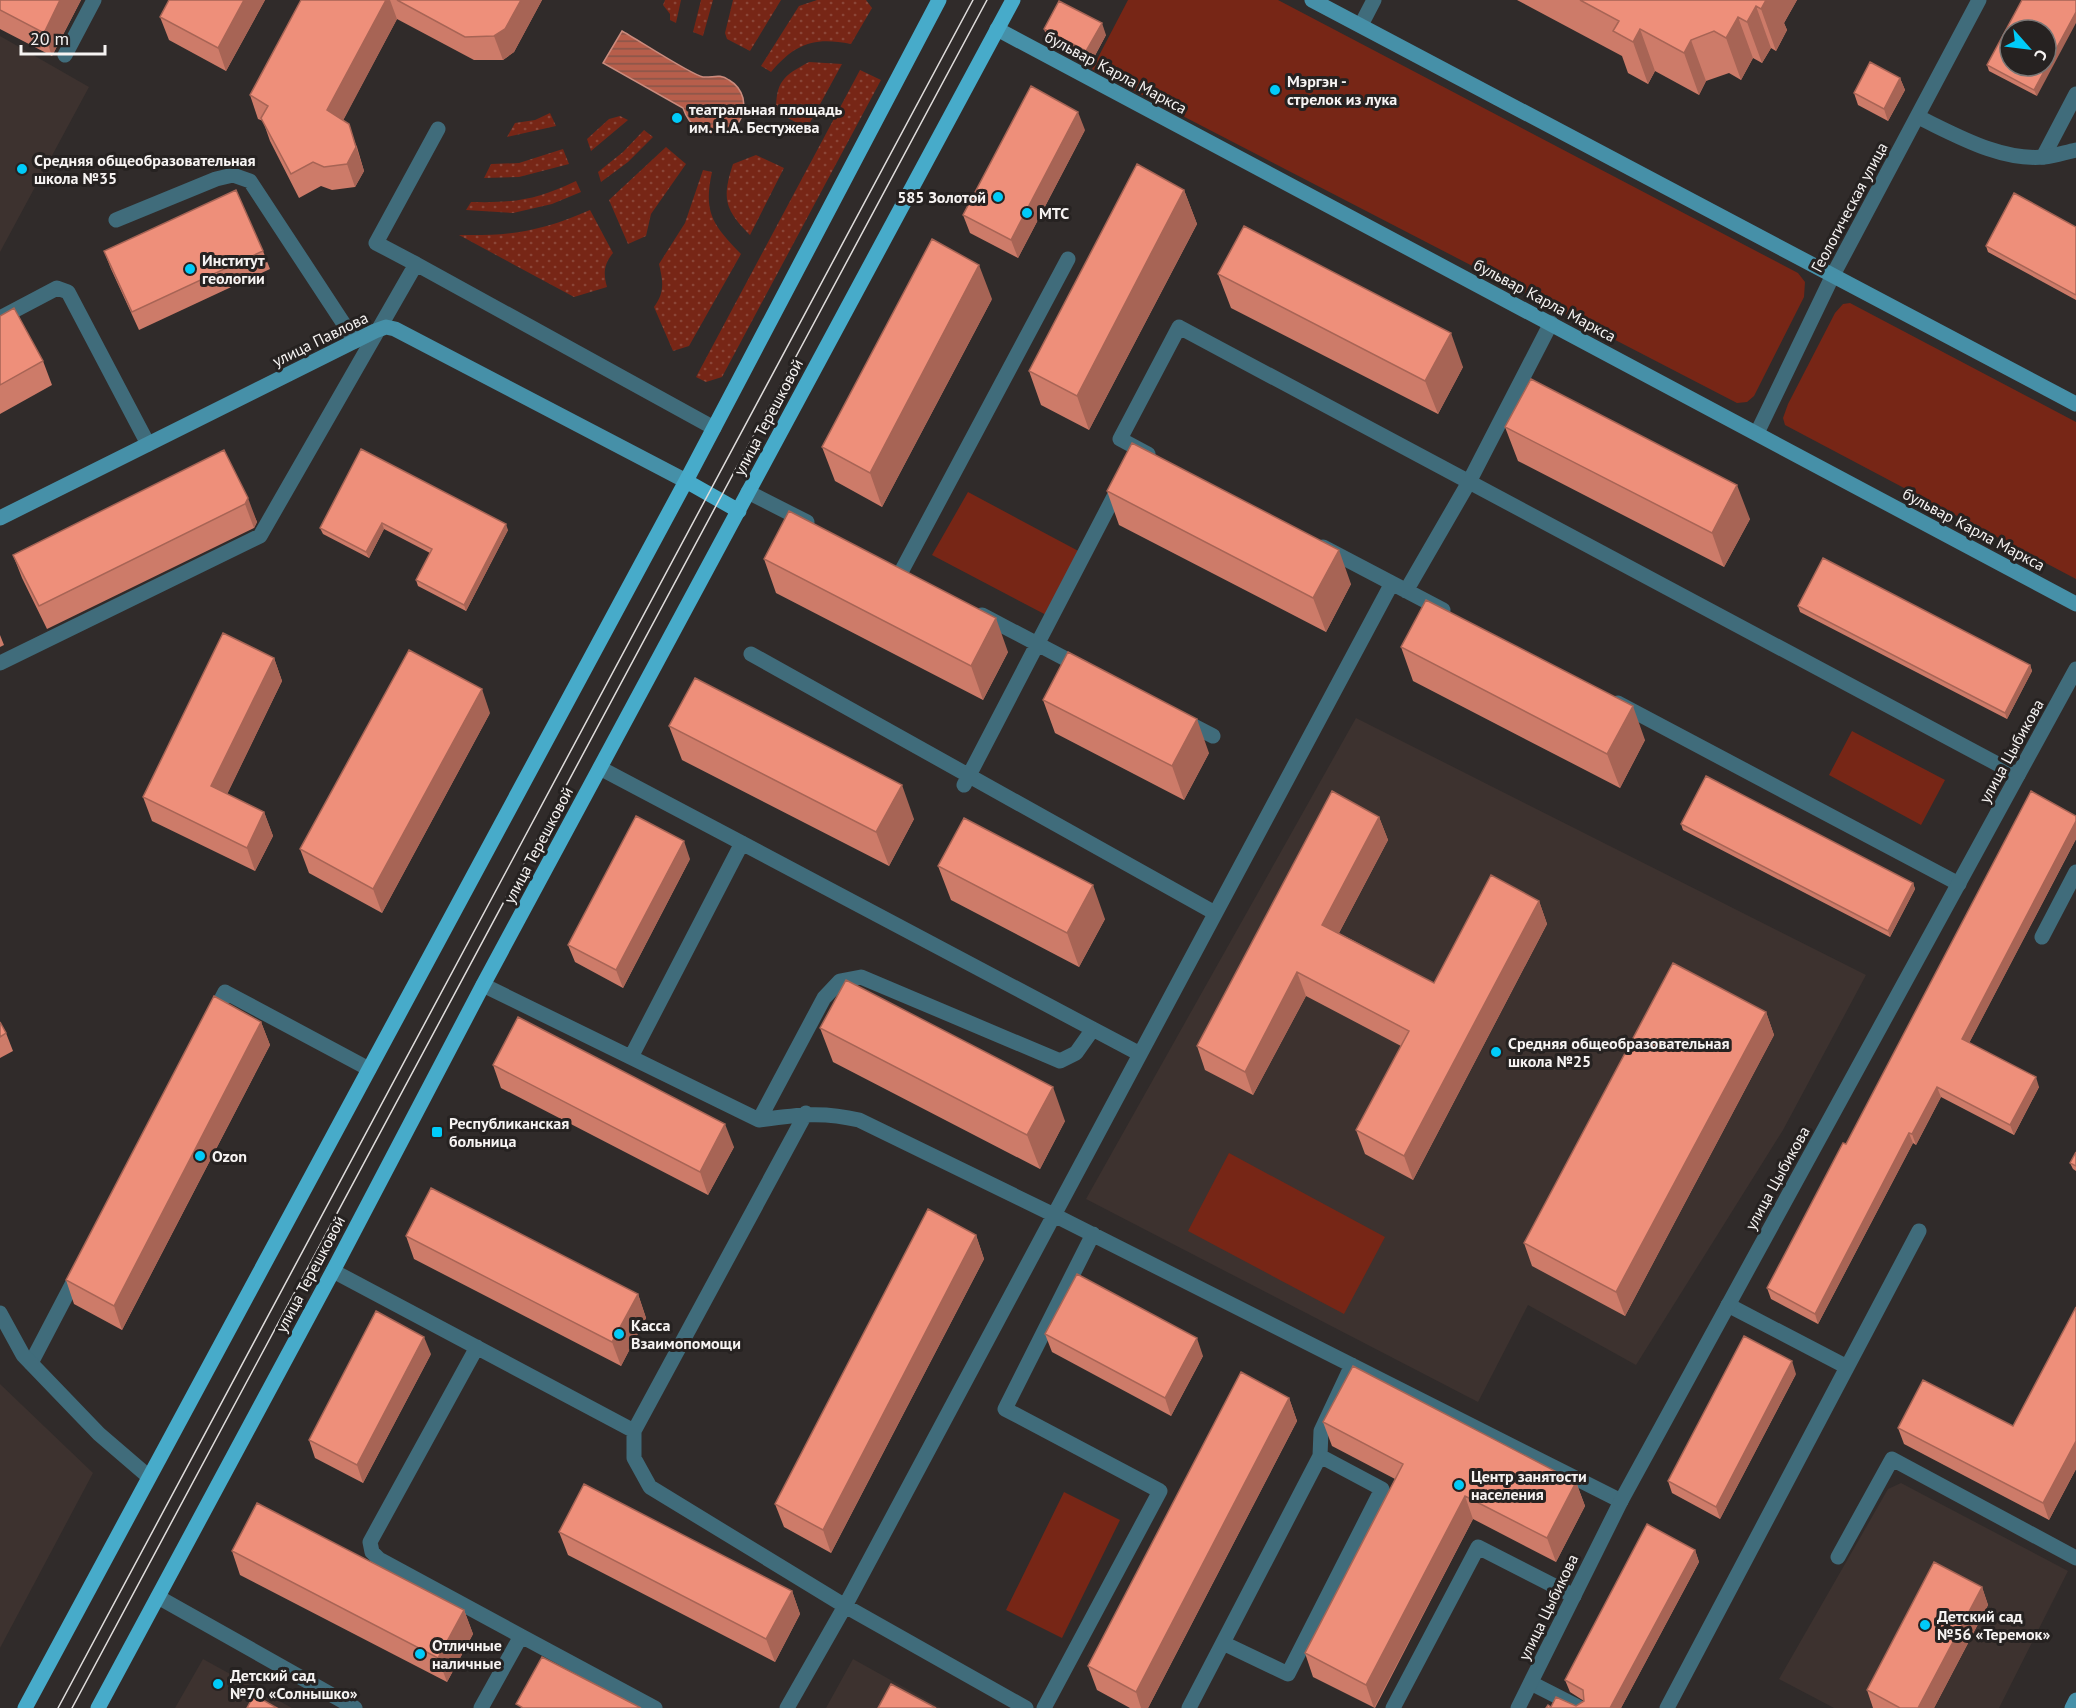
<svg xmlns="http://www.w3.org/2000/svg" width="2076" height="1708" font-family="'PT Sans',sans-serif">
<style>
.built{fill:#3d322f}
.grass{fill:url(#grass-dots)}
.park{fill:#772616}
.water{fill:url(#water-rules);stroke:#ca8b7d;stroke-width:1.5}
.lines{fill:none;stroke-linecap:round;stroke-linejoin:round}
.lane{stroke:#406c7b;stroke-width:15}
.street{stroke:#406c7b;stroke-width:15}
.secondary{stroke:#4690a8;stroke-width:15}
.primary{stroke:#47abca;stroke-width:15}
.tram{stroke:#dfdcdb;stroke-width:1.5}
.wall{fill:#cd7b69}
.shaded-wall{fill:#a76455}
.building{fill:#ee8f7a;stroke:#a76455;stroke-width:1.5;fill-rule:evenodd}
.poi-dot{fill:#00cbf9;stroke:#262221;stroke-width:2}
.labels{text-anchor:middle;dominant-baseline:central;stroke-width:6;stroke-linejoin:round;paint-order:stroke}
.street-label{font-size:16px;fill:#f6f3f2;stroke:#262221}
.poi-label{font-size:16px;font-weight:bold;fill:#f6f3f2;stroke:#262221;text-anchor:start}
</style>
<defs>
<pattern id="grass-dots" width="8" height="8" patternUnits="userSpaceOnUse" patternTransform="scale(1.5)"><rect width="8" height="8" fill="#772616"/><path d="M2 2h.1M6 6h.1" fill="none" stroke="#8b4638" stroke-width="1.8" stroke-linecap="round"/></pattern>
<pattern id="water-rules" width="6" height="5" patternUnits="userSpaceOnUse" patternTransform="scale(1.5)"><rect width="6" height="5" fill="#b75e4b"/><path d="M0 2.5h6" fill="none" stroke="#86554a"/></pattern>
</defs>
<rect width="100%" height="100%" fill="#302b2a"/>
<path class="built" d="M0,36L89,87L0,252Z
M1356,718L1866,975L1783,1130L1636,1365L1528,1305L1478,1402L1086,1199Z
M0,1384L93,1473L0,1648Z
M1901,1483L2068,1571L1999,1708H1834L1779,1679L1888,1489Z
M203,1659L292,1708H175Z
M853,1659L941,1708H826Z"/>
<path class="grass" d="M665,0H681L676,23L670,20V14L663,5Z
M701,0H713L703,36L693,32Z
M733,0H781L750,51L727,39L725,33Z
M817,0H866L872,8L851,44C814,37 796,43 771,72L761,66L799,6Z
M809,62L842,64L807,128L776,112C776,81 783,76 809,62Z
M860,70L881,80L722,377L706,382L696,377Z
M550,113L556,126L507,137L515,123L535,120Z
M620,116L628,120L591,151L587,139L609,119Z
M644,130L653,137L628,162L601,182L598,172L623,152Z
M666,147L686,164L651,214L646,236L628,244L609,200Z
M563,149L569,164L519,177L484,178L491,164L519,163Z
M756,155L784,168L750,235C724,209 722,198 733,164Z
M703,170L712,172C703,213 713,225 741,254L689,346L673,351L654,307C665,292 663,281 659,264L685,223Z
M576,181L581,192L552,204L513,213L466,210L471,202C515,203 536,200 576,181Z
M590,210L613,253C604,264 603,273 607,287L574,297L459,235C512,236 542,231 590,210Z"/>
<path class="park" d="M1128,0H1278L1798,273L1805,282L1804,297L1754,396L1747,402L1737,403L1092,69Z
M1850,303L2076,422V579L1785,425L1783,418L1788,404L1835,313L1843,304Z
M968,492L1084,554L1050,617L932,555Z
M1852,731L1945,780L1921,825L1829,775Z
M1229,1153L1385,1237L1344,1314L1188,1231Z
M1064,1492L1120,1520L1062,1638L1006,1610Z"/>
<path class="water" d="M622,31C635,38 693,76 703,77C713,78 719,73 729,80C736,84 741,91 743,98C751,137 697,150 683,108L603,63Z"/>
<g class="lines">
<path class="lane" d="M1361,25L1374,0
M65,55L94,0
M2043,157L2076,94
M116,220L216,179L233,175L250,181L355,341
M416,264L376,243L438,129
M0,318L57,288L68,292L148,444
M1148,454L1120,439L1179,327L2018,775
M748,492L807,522
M1323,547L1443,610
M901,572L1068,259
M1406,591L1469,482L1551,323
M982,615L1083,668
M751,654L1215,913
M0,663L260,536L416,264L714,428
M1618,703L1959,884
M1184,721L1213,736
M600,768L1140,1054
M964,785L1120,485
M2042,937L2076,872
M483,985L759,1120C796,1115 822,1111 859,1120L1054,1215L1621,1501
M212,1017L225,992L369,1069
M631,1057L742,843
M759,1120L824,998L840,981L861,977L1060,1061L1076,1053L1093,1029
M333,1271L634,1431V1458L650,1487L845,1606L1026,1708
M1728,1305L1847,1367
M477,1347L370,1542L372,1552L379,1559L521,1636L481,1708
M31,1363L78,1273
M634,1431L806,1113
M1838,1557L1892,1459L2076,1558
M158,1597L355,1708
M521,1636L655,1708
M1223,1643L1288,1674L1382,1489L1320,1456
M1531,1683L1580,1708
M787,1708L845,1606L1392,583
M1044,1708L1160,1491L1005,1409L1093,1234
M1189,1708L1320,1456L1321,1431L1352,1365
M1393,1708L1478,1547L1574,1596
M1667,1708L1919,1231"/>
<path class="street" d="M1918,117C1956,135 2000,161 2044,157C2055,156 2066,152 2076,150
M1757,433L1833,275L1979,0
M0,1313L23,1355L99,1434L149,1477
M1518,1708L1621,1501L2076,669"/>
<path class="secondary" d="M1312,0L2076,404
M997,29L2076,604
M0,518L375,331L386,327L395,329L686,481
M2072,1708L2076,1700"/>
<path class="primary" d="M686,481L739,511
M25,1708L686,481L939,0
M98,1708L333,1271L483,985L1013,0"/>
<path class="tram" d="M58,1708L973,0
M72,1708L987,0"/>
</g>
<path class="wall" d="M0,0H81L52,56L0,29Z
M169,0H265L226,71L169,40L160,17Z
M301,0H542L514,52L503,60H474L397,19L343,120L357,147L364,171L355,187L332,190L321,186L299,198L270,141L263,121L258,119L250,95Z
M1517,0H1797L1784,23L1787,30L1776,51L1771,48L1762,63L1753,58L1741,80L1729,73L1706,81L1699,95L1655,71L1648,84L1628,73L1622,56Z
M2022,0L2037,96L1989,71L1987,65Z
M1044,29L1106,35L1091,63L1048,41Z
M1900,78L1905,90L1888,121L1858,105L1854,93Z
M1085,130L1018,258L970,233L963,215Z
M1184,190L1197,224L1089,430L1041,405L1029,371Z
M2076,227V300L1988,252L1986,246Z
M104,251H263L270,269L139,330L111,269Z
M1218,274L1463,367L1438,414L1231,308Z
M992,299L882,507L835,481L822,447Z
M0,316L43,361L52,385L0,414Z
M1505,427L1750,519L1724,567L1518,461Z
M361,449L508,530L466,611L418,586L416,580L430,553L384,529L369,558L323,534L320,528Z
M224,450L257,522L254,528L47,629L22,578L13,555Z
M1107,491L1351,584L1326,632L1119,525Z
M764,559L1008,652L983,700L776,593Z
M1798,606L2030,665L2032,671L2007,719L1800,612Z
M0,635L4,645L0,647Z
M1401,647L1645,740L1620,788L1413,681Z
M274,658L282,681L227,794L264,812L273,836L255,871L152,821L143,797Z
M1043,700L1209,753L1184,800L1055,733Z
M490,713L382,913L309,873L300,849Z
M669,726L914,819L889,866L682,760Z
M2076,816V839L1969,1043L2039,1087L2014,1135L1941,1097L1916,1145L1913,1143L1818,1324L1771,1299L1767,1288L1846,1144Z
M1379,817L1388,840L1339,933L1434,983L1539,901L1547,924L1413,1180L1365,1154L1356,1130L1401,1046L1306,996L1253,1095L1205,1070L1197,1046Z
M1681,824L1913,883L1915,889L1890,937L1683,830Z
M690,859L623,988L575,962L568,945Z
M938,866L1105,919L1079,967L951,900Z
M1766,1012L1774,1035L1625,1316L1532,1266L1524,1243Z
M0,1022L6,1033L13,1051L0,1058Z
M261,1022L270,1045L122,1330L74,1304L66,1280Z
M820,1028L1065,1121L1040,1169L833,1062Z
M493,1065L734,1147L708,1195L501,1088Z
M2076,1152V1171L2073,1169L2070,1163Z
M976,1235L984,1259L831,1553L784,1527L775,1504Z
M406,1236L638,1294L646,1318L621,1366L414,1259Z
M2076,1307V1469L2049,1520L1904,1444L1898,1428L2013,1426Z
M1045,1334L1203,1356L1171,1416L1052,1352Z
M431,1354L363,1483L315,1458L309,1440Z
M1796,1374L1720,1519L1672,1493L1668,1481Z
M1289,1398L1297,1421L1148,1708H1130L1097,1690L1088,1666Z
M1323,1422L1576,1482L1585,1506L1556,1562L1473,1519L1375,1708L1313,1677L1305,1653L1395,1479L1332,1446Z
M559,1532L792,1591L800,1614L775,1662L568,1555Z
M1695,1550L1699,1562L1621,1708H1546L1551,1707L1576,1706L1584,1701L1570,1692L1565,1680Z
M232,1551L464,1610L473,1634L447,1682L240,1575Z
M1982,1587L1988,1605L1934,1708H1873L1867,1690Z"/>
<path class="shaded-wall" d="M60,0H81L52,56L44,33Z
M244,0H265L226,71L218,48Z
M386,0H390L397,19L336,134L327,110Z
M521,0H542L514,52L503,60L494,36Z
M1766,0H1797L1784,23L1787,30L1776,51L1761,9Z
M1756,6L1771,48L1762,63L1747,22Z
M2076,12V23L2037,96L2034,90Z
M1738,17L1753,58L1741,80L1726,38Z
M1102,23L1106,35L1091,63L1086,51Z
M1640,29L1655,71L1648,84L1633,42Z
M1691,40L1706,81L1699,95L1684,53Z
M1900,78L1905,90L1888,121L1884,109Z
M1078,112L1085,130L1018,258L1011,240Z
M349,124L364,171L355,187L347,164Z
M1184,190L1197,224L1089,430L1077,396Z
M979,265L992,299L882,507L870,473Z
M1451,333L1463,367L1438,414L1425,381Z
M1737,485L1750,519L1724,567L1712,533Z
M248,498L257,522L254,528L245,504Z
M382,523L384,529L369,558L366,552Z
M506,524L508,530L466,611L464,605Z
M1339,550L1351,584L1326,632L1313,598Z
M996,618L1008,652L983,700L971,666Z
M274,658L282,681L220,809L211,786Z
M2030,665L2032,671L2007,719L2005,713Z
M482,689L490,713L382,913L373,889Z
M1633,706L1645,740L1620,788L1607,754Z
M1197,719L1209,753L1184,800L1172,766Z
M902,785L914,819L889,866L876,832Z
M264,812L273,836L255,871L247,848Z
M1379,817L1388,840L1331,948L1322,925Z
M2076,821V839L1966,1049L1962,1039Z
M684,841L690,859L623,988L616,970Z
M1913,883L1915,889L1890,937L1888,931Z
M1093,885L1105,919L1079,967L1067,933Z
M1539,901L1547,924L1413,1180L1404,1156Z
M1297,972L1306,996L1253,1095L1245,1072Z
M1766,1012L1774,1035L1625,1316L1616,1292Z
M261,1022L270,1045L122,1330L114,1306Z
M2036,1077L2039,1087L2014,1135L2010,1125Z
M1053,1087L1065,1121L1040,1169L1027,1135Z
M1937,1087L1941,1097L1916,1145L1912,1134Z
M725,1124L734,1147L708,1195L700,1172Z
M1909,1133L1913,1143L1818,1324L1815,1314Z
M976,1235L984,1259L831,1553L823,1530Z
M638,1294L646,1318L621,1366L612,1342Z
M424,1337L431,1354L363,1483L357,1465Z
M1197,1338L1203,1356L1171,1416L1165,1398Z
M1792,1361L1796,1374L1720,1519L1716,1507Z
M1289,1398L1297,1421L1148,1708H1141L1136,1692Z
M2076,1441V1469L2049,1520L2043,1503Z
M1576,1482L1585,1506L1556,1562L1547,1538Z
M1465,1496L1473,1519L1374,1708L1366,1685Z
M1695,1550L1699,1562L1621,1708H1610Z
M1982,1587L1988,1605L1934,1708H1918Z
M792,1591L800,1614L775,1662L766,1639Z
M464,1610L473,1634L447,1682L438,1658Z"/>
<path class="building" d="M0,0H60L44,33L0,10Z
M169,0H244L218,48L160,17Z
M301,0H386L327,110L349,124L356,147L347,164L324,167L313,162L291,174L261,118L268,106L250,95Z
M397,0H521L505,29L494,36L465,37Z
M1580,0H1766L1761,9L1756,6L1747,22L1738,17L1726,38L1714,31L1691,40L1684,53L1640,29L1633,42L1613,31L1619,21Z
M2022,0H2076V12L2034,90L1987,65ZM2010,30H2046V66H2010Z
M1059,1L1102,23L1086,51L1044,29Z
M1870,62L1900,78L1884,109L1854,93Z
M1031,86L1078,112L1011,240L963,215Z
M1137,164L1184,190L1077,396L1029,371Z
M236,190L263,251L132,312L104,251Z
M2014,193L2076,227V295L1986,246Z
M1244,226L1451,333L1425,381L1218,274Z
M932,239L979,265L870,473L822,447Z
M14,308L43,361L0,385V316Z
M1531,379L1737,485L1712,533L1505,427Z
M1132,443L1339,550L1313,598L1107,491Z
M361,449L506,524L464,605L416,580L432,549L382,523L366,552L320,528Z
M224,450L248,498L245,504L39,606L13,555Z
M789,511L996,618L971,666L764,559Z
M1823,558L2030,665L2005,713L1798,606Z
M1426,600L1633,706L1607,754L1401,647Z
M223,633L274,658L211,786L264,812L247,848L143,797Z
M409,650L482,689L373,889L300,849Z
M1068,652L1197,719L1172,766L1043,700Z
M695,678L902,785L876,832L669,726Z
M1706,776L1913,883L1888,931L1681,824Z
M1332,791L1379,817L1322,925L1434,983L1491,875L1539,901L1404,1156L1356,1130L1409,1031L1297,972L1245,1072L1197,1046Z
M2031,791L2076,816V821L1962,1039L2036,1077L2010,1125L1937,1087L1912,1134L1909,1133L1815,1314L1767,1288L1843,1143L1846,1144Z
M636,816L684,841L616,970L568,945Z
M964,818L1093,885L1067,933L938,866Z
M1673,963L1766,1012L1616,1292L1524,1243Z
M846,980L1053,1087L1027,1135L820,1028Z
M214,996L261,1022L114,1306L66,1280Z
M518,1017L725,1124L700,1172L493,1065Z
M0,1022L6,1033L0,1037Z
M2076,1152V1166L2070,1163Z
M431,1188L638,1294L612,1342L406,1236Z
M928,1209L976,1235L823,1530L775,1504Z
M1077,1274L1197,1338L1165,1398L1045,1334Z
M2076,1307V1441L2043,1503L1898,1428L1923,1380L2013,1426Z
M376,1311L424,1337L357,1465L309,1440Z
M1744,1336L1792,1361L1716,1507L1668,1481Z
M1353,1366L1576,1482L1547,1538L1465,1496L1366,1685L1305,1653L1403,1464L1323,1422Z
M1241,1372L1289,1398L1136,1692L1088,1666Z
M584,1484L792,1591L766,1639L559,1532Z
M257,1503L464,1610L438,1658L232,1551Z
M1647,1524L1695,1550L1610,1708H1546L1548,1705L1551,1707L1556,1697L1576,1706L1584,1701L1583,1690L1565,1680Z
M1934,1562L1982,1587L1918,1708H1900L1867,1690Z
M542,1657L641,1708H523L516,1704Z
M891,1684L936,1708H878Z
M254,1695L277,1708H247Z"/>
<g class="poi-dot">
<circle cx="1275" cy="90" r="6"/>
<circle cx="677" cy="118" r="6"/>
<circle cx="22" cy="169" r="6"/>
<circle cx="998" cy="197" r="6"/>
<circle cx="1027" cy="213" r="6"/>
<circle cx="190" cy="269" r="6"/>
<circle cx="1496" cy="1052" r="6"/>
<rect x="431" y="1126" width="12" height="12" rx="3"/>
<circle cx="200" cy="1156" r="6"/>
<circle cx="619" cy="1334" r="6"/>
<circle cx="1459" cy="1485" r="6"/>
<circle cx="1925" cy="1625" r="6"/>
<circle cx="420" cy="1654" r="6"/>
<circle cx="218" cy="1684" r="6"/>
</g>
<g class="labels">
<g class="street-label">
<text transform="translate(1116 72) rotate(28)">бульвар Карла Маркса</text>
<text transform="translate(1849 207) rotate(-62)">Геологическая улица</text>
<text transform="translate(1545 300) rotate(28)">бульвар Карла Маркса</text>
<text transform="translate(320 339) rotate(-26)">улица Павлова</text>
<text transform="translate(768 417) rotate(-62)">улица Терешковой</text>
<text transform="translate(1974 529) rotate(28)">бульвар Карла Маркса</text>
<text transform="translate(2011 751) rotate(-61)">улица Цыбикова</text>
<text transform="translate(538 845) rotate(-62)">улица Терешковой</text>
<text transform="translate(1777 1178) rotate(-61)">улица Цыбикова</text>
<text transform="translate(310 1274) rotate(-62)">улица Терешковой</text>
<text transform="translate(1548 1607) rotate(-64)">улица Цыбикова</text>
</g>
<g class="poi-label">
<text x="1287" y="81">Мэргэн -<tspan x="1287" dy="18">стрелок из лука</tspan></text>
<text x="689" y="109">театральная площадь<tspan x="689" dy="18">им. Н.А. Бестужева</tspan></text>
<text x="34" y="160">Средняя общеобразовательная<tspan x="34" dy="18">школа №35</tspan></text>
<text x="986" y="197" text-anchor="end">585 Золотой</text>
<text x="1039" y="213">МТС</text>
<text x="202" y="260">Институт<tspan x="202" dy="18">геологии</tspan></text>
<text x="1508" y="1043">Средняя общеобразовательная<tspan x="1508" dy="18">школа №25</tspan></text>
<text x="449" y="1123">Республиканская<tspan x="449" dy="18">больница</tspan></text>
<text x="212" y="1156">Ozon</text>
<text x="631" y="1325">Касса<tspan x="631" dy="18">Взаимопомощи</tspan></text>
<text x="1471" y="1476">Центр занятости<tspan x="1471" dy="18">населения</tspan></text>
<text x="1937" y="1616">Детский сад<tspan x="1937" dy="18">№56 «Теремок»</tspan></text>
<text x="432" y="1645">Отличные<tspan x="432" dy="18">наличные</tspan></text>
<text x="230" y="1675">Детский сад<tspan x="230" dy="18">№70 «Солнышко»</tspan></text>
</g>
</g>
<g transform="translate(2028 48) rotate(118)"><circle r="28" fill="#262221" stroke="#797675" stroke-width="1.5"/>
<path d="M0-4.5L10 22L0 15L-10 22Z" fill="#00cbf9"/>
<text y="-9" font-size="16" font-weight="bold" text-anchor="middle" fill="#f6f3f2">С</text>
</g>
<path d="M21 45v9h84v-9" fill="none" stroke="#f6f3f2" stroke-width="3"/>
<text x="30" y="45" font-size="18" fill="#f6f3f2" stroke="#262221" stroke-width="4.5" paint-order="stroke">20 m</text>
</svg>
